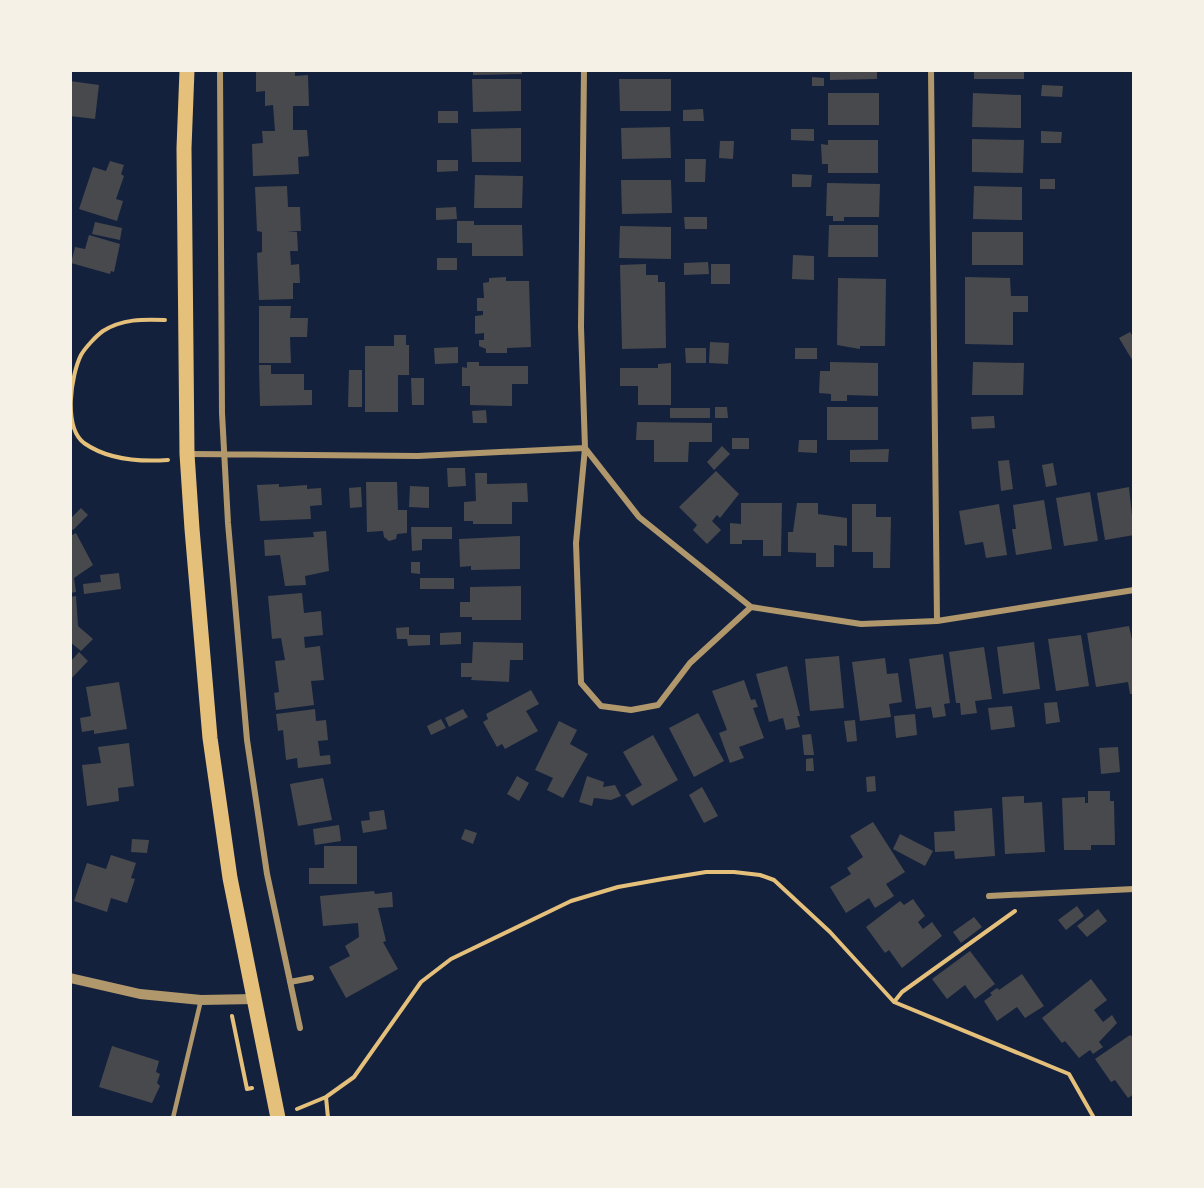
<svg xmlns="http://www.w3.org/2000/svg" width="1204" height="1188" font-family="Figtree,sans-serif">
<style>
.building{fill:#48494c}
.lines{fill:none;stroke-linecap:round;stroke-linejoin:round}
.path{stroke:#e5c07b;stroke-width:4}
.service{stroke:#b1986c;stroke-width:4.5}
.minor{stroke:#b1986c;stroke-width:6}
.tertiary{stroke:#b1986c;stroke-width:10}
.primary{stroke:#e5c07b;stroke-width:15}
</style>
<rect width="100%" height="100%" fill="#14213d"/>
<path class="building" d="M256,70H295V76L308,75L309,106H293V130H307L309,156L298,157L299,174L253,176L252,144L263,143L262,131H275L273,105L265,106V91L256,92Z
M473,70H522V74L473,75Z
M830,70H877V79L830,80Z
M974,70H1024V79H974Z
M812,77L824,78V86H812Z
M472,79H521V111L473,112Z
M619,79H671V111H620Z
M70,81L99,85L95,119L70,116Z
M1042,85L1063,86L1062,97L1041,96Z
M828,93H879V125H828Z
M973,93L1021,95V128L972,127Z
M703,109L704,121H683V110Z
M438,111H458V123H438Z
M670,127L671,158L622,159L621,128Z
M521,128V162H472L471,129Z
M791,129H814V141L791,140Z
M1041,131L1062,132L1061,143H1041Z
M972,139L1024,140L1023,173L972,172Z
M828,140H878V173H828V164H822L821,144L828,145Z
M720,141H734L733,159L719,158Z
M685,159H706L705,182H685Z
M437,160H458V171L437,172Z
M110,161L124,165L121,174L124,176L116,199L123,201L117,221L79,209L93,167L106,171Z
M792,174L812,175L811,187H792Z
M475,175L523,176L522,208H474Z
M1040,179H1055V189H1040Z
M621,180H671L672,213L622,214Z
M827,183L880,184L879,217H844V221H833V216H826Z
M287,186L288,207H300L301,231H287L297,232L298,251H290L291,265L299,264L300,283H293V299L259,300L257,253L262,252V232L257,231L255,187Z
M974,186L1022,187V220L973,219Z
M456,207L457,219L436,220V208Z
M684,217H707V229H685Z
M457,221H474V225H522L523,256H472V243H457Z
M95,222L122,228L120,240L92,234Z
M829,225H878V257H828Z
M620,226L671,227V259L619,258Z
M972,232H1023V265H972Z
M89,235L120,244L114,272L111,271L110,274L71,263L75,247L85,249Z
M793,255L814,256V280L792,279Z
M437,258H457V270H437Z
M708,262L709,274L684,275V263Z
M646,264V275H658V282H665L666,348L622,349L620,265Z
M711,264H730V284H711Z
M506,277V281H529L531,347L507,348V353H486V349L479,346V340H484V333L475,334V316L483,315V311H477V298H484L483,283L489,282V278Z
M965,277L1010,278L1011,296H1028V312H1013V345L965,344Z
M838,278L886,279L885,346H860V349L837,345Z
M259,306H291L290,318H308L307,337H290L291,363H259Z
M1130,332L1134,338V363L1119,338Z
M394,335H406V345H409V375H398V412H365V346H394Z
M710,342L729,343L728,364L709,363Z
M458,347V363L435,364L434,348Z
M685,348H706V363H686Z
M795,348H817V359H795Z
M467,362H479V366H528V384H512V406L470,405V386H462V367L467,368Z
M830,362L878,363V396L847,395V401H831V394L819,393L820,371H830Z
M973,362L1024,363L1023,395H972Z
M671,363V405H638V386H620V368H658V364Z
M259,365H271V374H304V390H312V405L260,406Z
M349,370H362V407H348Z
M411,378H424V405H412Z
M715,407H727L728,418H715Z
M827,407H878V440H827Z
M670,408H710V418H670Z
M486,410L487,423H473L472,411Z
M994,416L995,428L972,429L971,417Z
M637,422L712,423V442H689L688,462H654V440H636Z
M732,438H749V449H732Z
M799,440H817V453L798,452Z
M722,446L730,454L714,470L707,462Z
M889,449L888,462H850V450Z
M1009,460L1013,489L1001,491L998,461Z
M1053,463L1057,485L1046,487L1042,465Z
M447,468H465L466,486L448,487Z
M716,471L739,494L720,518L717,515L712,521L721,530L707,544L693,530L697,525L679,507Z
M475,473H487V484L527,483L528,502H512V524H473V521H464V502L476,501Z
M366,482H397L398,510H407V533L397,534L396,539L389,541L384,537L383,531L367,532Z
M279,484V487L307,485V489L321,488L322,505L310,506L311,519L260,521L257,485Z
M410,486L429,487V508L409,507Z
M361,487L362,507L350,508L349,488Z
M1129,487L1134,535L1105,540L1097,493Z
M1090,492L1098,541L1064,546L1056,498Z
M1044,500L1052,549L1016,555L1012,529H1016L1013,505Z
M741,503H782L781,556H763V540H742V544H730V523L741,524Z
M797,503H818V514L847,518V546L834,545V567H816V553L788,552V532H793Z
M852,504H876V517H891L890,568H873V552H852Z
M999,504L1007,555L986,558L983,542L965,545L959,511Z
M81,508L88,515L73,530L70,528V519Z
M411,527H452V539H422V550L412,551Z
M326,531L329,571L305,576L306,585L285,586L280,555L265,556L264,540L314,537L313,532Z
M76,533L93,565L74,578L76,592L70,593V536Z
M520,536V569L471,570V566L460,567L459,539Z
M411,562H420V574L411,573Z
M119,573L121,589L84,594L83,584L101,582L100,575Z
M420,578H454V589H420Z
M521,586V620H472V617H460V602H470V587Z
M302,593L304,613L321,611L323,635L304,637L305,648L320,646L324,680L311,681L314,705L276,710L274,693L279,692L275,661L285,660L281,638L272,639L268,596Z
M76,596L78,626L93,639L81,651L70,642V597Z
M1129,626L1134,649V694H1130L1128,682L1096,687L1087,633Z
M409,627V635H430V645L408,646L407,639H397L396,628Z
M461,632V644L440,645V633Z
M1081,635L1089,686L1056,691L1048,639Z
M473,642L523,643V660H510L509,682L471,680L472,677H461V663H472Z
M1034,642L1040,689L1003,694L997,647Z
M984,647L992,699L975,701L977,713L961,715L960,703H956L949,652Z
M79,652L88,661L70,680V662Z
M943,654L950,703L944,704L946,716L933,718L931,707L916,709L909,659Z
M839,656L844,708L810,711L805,659Z
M885,658L887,674L898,673L902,702L889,704L891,717L860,721L852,662Z
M787,666L800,716H797L800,727L786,730L783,718L769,722L756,674Z
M744,680L751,700L755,699L758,707L753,708L764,738L739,747L744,758L730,763L719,733L727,730L712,691Z
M119,682L127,729L94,734V730L82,732L80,718L91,716L86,687Z
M531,690L539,704L526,711L538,731L505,749L502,744L497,747L483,722L488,719L486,714Z
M1057,702L1060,722L1046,724L1044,703Z
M1012,706L1015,727L991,730L988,708Z
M315,709L316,721L326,720L328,740L318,741L320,756L330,755L331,764L298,768L297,758L286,760L283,730L278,731L276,714Z
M463,709L468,717L449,727L445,718Z
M698,713L724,761L694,777L669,728Z
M915,714L917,735L896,738L894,716Z
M441,719L446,728L431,735L427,726Z
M855,720L857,741L847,742L844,721Z
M559,721L577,730L570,744L588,754L563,798L547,790L553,778L535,770Z
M811,734L814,755H804L802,735Z
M653,735L678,780L632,806L625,795L642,785L623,752Z
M129,743L134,786L118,788L119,801L87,806L82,765L101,763L98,747Z
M1118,747L1120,772L1101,774L1099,748Z
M813,758L814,771H806V759Z
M517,776L529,783L519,801L507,794Z
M587,776L604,782L603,787L615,785L621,796L611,800L594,798L592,806L579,802Z
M875,776L876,791L867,792L866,777Z
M323,778L332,820L298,826L290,784Z
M702,787L718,816L704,823L689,795Z
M1088,791H1110V801H1114L1115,845H1091V850H1064L1062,798L1085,797V803H1088Z
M1024,796V803L1042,802L1045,852L1005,854L1002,797Z
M992,808L995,856L955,859L954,851L935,852L934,832L955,831L954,811Z
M384,810L387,829L363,833L361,821L370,820L369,812Z
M873,822L905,872L886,884L894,896L875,908L869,898L846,913L830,887L851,874L847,868L863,857L850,836Z
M339,825L341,841L315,845L313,829Z
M465,829L477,833L473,844L461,839Z
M900,834L933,851L925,866L893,849Z
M132,839L149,840L147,853L131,852Z
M324,846H357V884H309V868H324Z
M111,855L136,863L131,878L135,879L127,903L111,898L107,912L74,901L87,863L106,869Z
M374,891L375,894L392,892L393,907L378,908L386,941L383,942L398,969L346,998L329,967L350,956L345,946L359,937L358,923L323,926L320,896Z
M913,899L925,916L918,922L923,929L932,922L942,936L902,968L889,950L885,953L866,927L900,901L904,905Z
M1077,906L1084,916L1066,930L1058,920Z
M1098,909L1107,921L1087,937L1077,926Z
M974,917L982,927L961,943L953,932Z
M970,951L995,984L975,999L965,985L947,999L932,979Z
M1022,974L1044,1006L1025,1018L1017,1007L997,1021L984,1001L992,995L990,993L997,988L999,990Z
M1091,979L1107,1000L1094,1010L1103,1022L1112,1015L1117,1023L1099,1042L1103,1047L1093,1054L1090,1050L1079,1058L1065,1041L1062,1043L1042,1018Z
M1130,1035L1134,1038V1094L1128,1098L1115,1080L1111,1082L1095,1059Z
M112,1046L159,1061L156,1072L160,1074L157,1083L160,1086L152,1103L99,1087Z"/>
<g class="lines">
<path class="path" d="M165,320C143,319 122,319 103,331C96,336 85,348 81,355C71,375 63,427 84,443C108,460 140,462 168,460
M894,1002L902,992L1015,911
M232,1016L247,1089L252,1088
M326,1097L328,1118
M297,1109L326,1097L354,1077L421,982L451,959L571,901L618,887L663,879L706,872H734L760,875L774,880L830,932L894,1002L1069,1074L1094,1118"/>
<path class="service" d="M173,1118L201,1000"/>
<path class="minor" d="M220,70L222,413L228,523L247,740L267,874L300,1028
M584,70L581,327L585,448L576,543L581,683L601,706L631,710L658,705L690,663L751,607
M931,70L937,621
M188,454L418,456L585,448L639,517L751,607L861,624L937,621L1134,590
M989,896L1134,889
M290,982L311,978"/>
<path class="tertiary" d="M70,978L140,994L201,1000L255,999"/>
<path class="primary" d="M187,70L184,148L187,454L192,529L210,738L230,878L278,1118"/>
</g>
<rect width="1204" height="1188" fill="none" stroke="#f6f1e7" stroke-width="144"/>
</svg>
